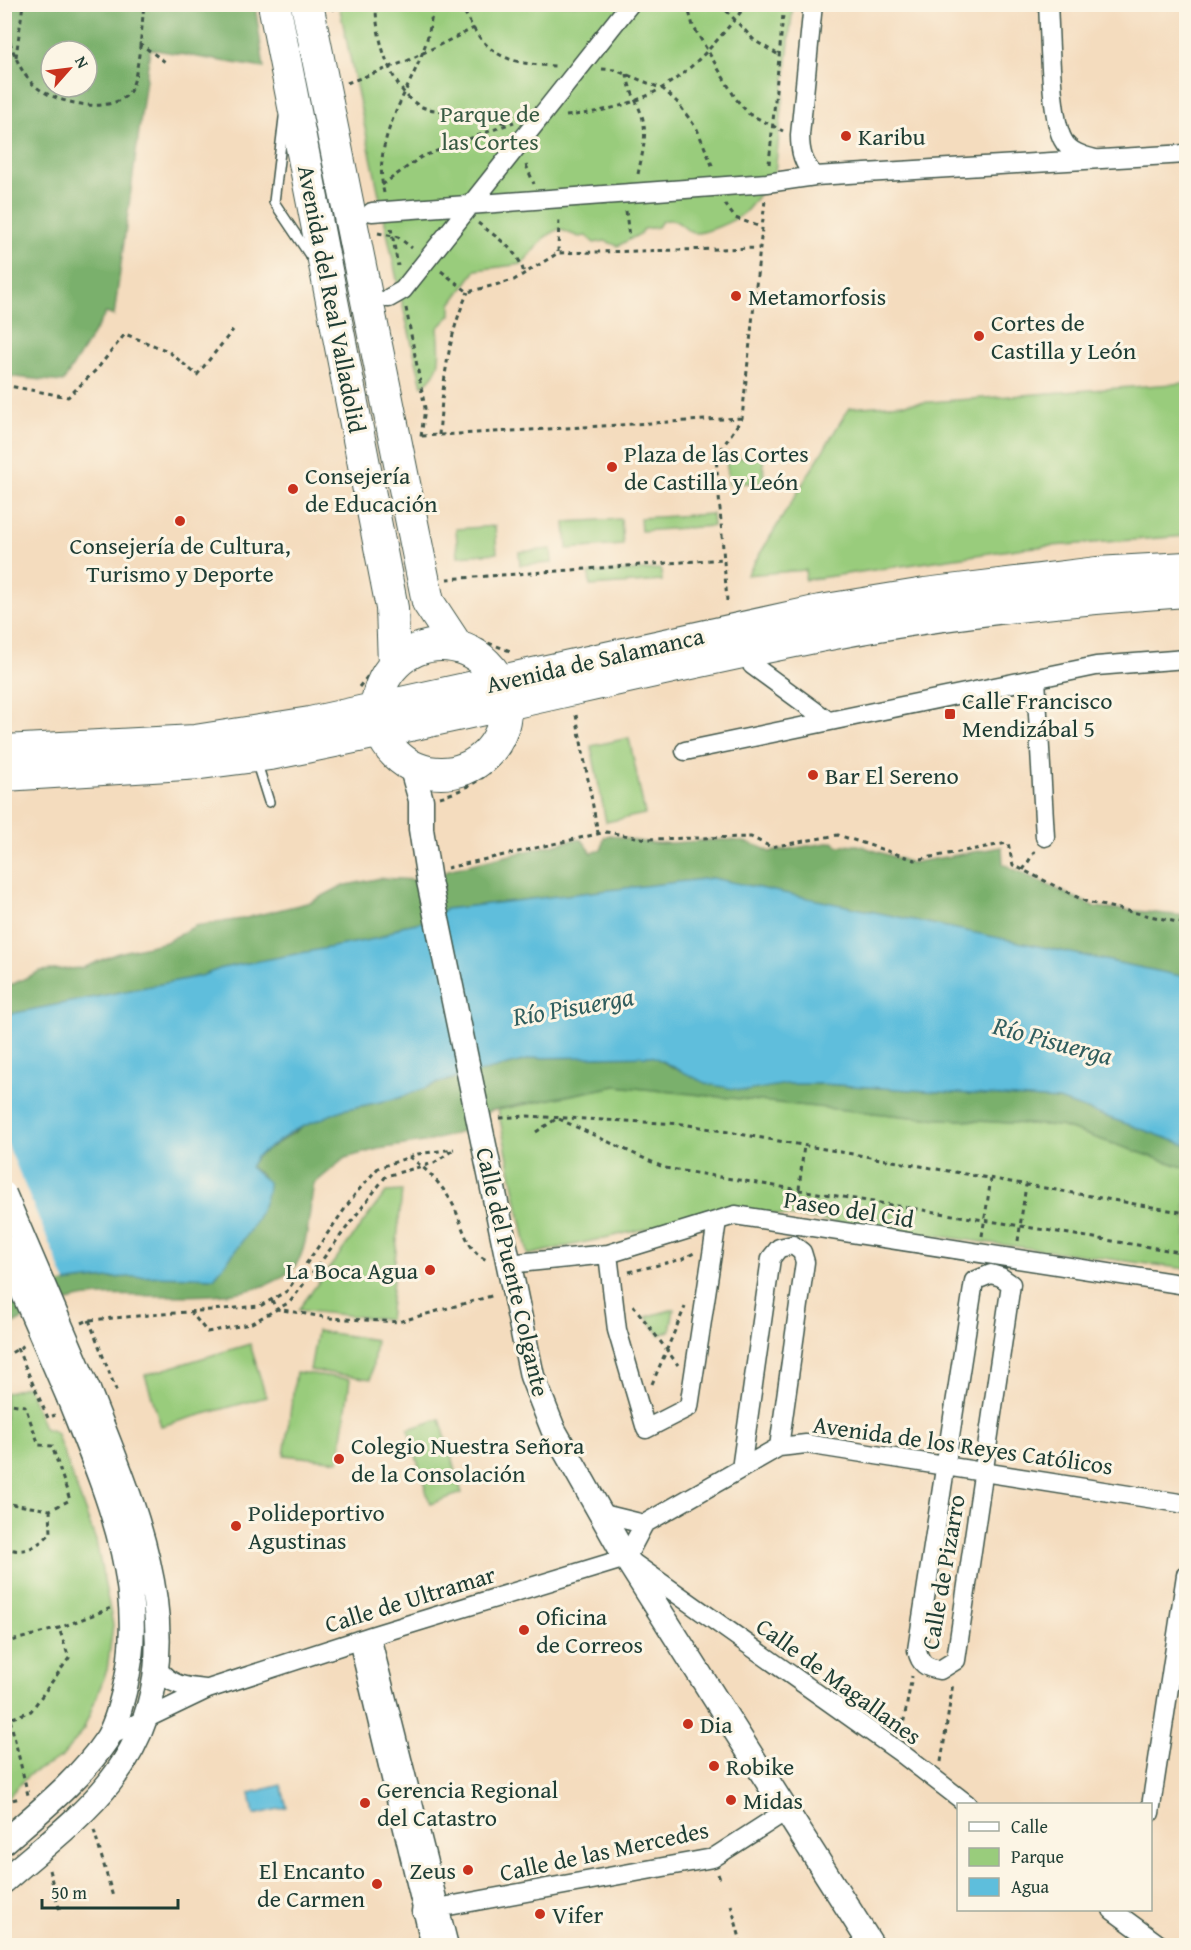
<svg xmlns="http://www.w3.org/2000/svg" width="1191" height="1950" font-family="'Gentium Book Plus',serif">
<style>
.green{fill:#99cc7c;stroke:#5c8458;stroke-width:1.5}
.forest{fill:#7ab06c;stroke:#4c7650;stroke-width:1.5;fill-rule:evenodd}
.water{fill:#5ebedc;stroke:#3e7e88;stroke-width:1.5}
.pier{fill:#f4dcbe}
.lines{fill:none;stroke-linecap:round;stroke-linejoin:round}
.lane-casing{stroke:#3f5549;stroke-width:12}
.street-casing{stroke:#3f5549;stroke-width:21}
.secondary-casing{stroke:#3f5549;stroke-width:27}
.highway-casing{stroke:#3f5549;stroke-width:34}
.path{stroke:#3f5549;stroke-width:3;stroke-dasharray:4.5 4.5;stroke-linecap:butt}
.lane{stroke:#fff;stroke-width:9}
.street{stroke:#fff;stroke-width:18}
.secondary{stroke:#fff;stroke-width:24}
.highway{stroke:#fff;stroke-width:32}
.secondary-bridge-casing{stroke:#3f5549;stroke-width:27;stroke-linecap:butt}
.secondary-bridge{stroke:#fff;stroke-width:24}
.poi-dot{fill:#c8321e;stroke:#fcf5e5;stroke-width:2}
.labels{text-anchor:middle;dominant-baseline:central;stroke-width:6;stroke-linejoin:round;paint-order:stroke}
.park-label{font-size:24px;fill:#375a42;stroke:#fcf5e5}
.poi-label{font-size:24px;fill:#1f3d34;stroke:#fcf5e5;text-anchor:start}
.street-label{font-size:24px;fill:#1f3d34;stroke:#fcf5e5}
.water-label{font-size:26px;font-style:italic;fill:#2f5d5e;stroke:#fcf5e5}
</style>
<rect width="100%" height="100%" fill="#fcf5e5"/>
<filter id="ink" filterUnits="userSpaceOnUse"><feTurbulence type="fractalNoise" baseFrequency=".0167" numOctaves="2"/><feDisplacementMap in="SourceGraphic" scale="12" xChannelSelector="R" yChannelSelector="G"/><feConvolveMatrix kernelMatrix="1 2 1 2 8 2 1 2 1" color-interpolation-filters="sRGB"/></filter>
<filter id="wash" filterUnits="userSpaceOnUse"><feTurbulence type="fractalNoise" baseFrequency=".008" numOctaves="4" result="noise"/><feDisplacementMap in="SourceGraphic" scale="24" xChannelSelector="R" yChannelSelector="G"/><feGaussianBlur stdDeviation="1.35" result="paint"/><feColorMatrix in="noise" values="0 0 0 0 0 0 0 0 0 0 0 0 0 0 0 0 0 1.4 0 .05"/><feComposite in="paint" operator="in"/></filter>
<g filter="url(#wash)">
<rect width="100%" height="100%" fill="#f4dcbe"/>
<path class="green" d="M339,5H793L774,182L767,183C760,192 753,205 744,213C736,220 700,237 691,232C679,226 679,217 662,221L658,227L644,229L640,234L618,246L605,241L594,243L586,236L579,237L559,229L545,237L522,264L476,270L451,304V315L438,328C440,353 444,371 422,386L400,294Z
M1186,383V536L1024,548L805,580L806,570L747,575L849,408Z
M763,456L764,482L729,484L726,459Z
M712,514L713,526L641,531L640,518Z
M621,519L623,545L567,549L565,522Z
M495,526L497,553L458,556L456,529Z
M551,549L552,563L520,565L519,552Z
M661,569L662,581L590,586L589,573Z
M629,738L645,814L606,822L591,746Z
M616,1086L912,1117L1060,1126L1186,1168V1269L734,1209L528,1255L498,1110Z
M402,1191L389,1320L298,1310L386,1192Z
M674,1309L670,1331L660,1335L646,1317Z
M317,1331L376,1340L371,1379L310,1370Z
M250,1344L266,1397L161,1426L145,1375Z
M296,1372L350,1379L339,1461L284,1455Z
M28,1386L44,1428L56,1432L96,1541L113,1625L107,1670L83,1731L61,1758L30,1774L5,1800V1393Z
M440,1419L462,1493L430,1504L408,1429Z"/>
<path class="forest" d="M5,4L255,5L264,68L150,49L114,316L106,313L63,382L5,376ZM51,51H87V87H51Z
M610,835C624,838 638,842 652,843C693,846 733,829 770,852L833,842L838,846L858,845L912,863L1002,847L1003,864L1095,907L1186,916V977L712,878L446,909L422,922L402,926L380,938L222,968L201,976L5,1015V988L40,971L82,968L118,953L166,942L195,926L242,919L311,902L342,886L381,878L415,880L419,896L443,890L441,876L448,870L577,839L582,840L592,853L602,849L604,837Z
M653,1056L675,1069L787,1084H823L1059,1100L1186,1145V1168L1060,1126L912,1117L616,1086L489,1111L469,1130L430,1141L378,1149L345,1158L314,1184C309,1206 309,1251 294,1267C252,1313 134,1287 76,1299C58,1303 18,1319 5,1330V1293C79,1278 139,1273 214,1278C237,1249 257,1222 268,1186L261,1174L250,1167L256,1157L310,1122L342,1110L399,1098L441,1082L535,1058Z"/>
<path class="water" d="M712,878L1186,977V1145L1059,1100L823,1084H787L746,1091L707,1084L652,1056L535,1058L441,1082L399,1098L342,1110L293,1131L256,1157L250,1167L268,1182C269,1213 232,1254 214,1278C139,1273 79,1278 5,1293V1015L201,976L222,968L380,938L402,926L422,922L446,909Z
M281,1785L287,1807L254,1815L250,1793Z"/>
<path class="pier" d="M4,1139H5L66,1283L4,1296Z"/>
</g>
<g filter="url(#ink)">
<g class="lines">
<g class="lane-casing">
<path id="lane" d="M284,118L274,202L311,257
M258,767L269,802"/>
</g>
<g class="street-casing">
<path id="street" d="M813,4L800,135C800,152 803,164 815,176L1186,154
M1048,4C1050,35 1050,117 1063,140C1069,152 1083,156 1095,159
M372,212L767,183L815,176
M389,298L403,290L630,4
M752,665L827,720
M1036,679L1045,837
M685,751L1096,666L1186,659
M608,1254L617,1330L646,1429L689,1407L717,1221
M508,1264L608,1254L735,1215L1186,1285
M991,1274L1001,1277L1011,1284L956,1660L940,1670C926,1668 920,1664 917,1650L974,1281Z
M741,1469L771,1258L779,1248L793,1245L802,1252L805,1262L779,1447
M599,1513L644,1524
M626,1558L644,1524L779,1447L806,1444L1186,1504
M632,1562L901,1753L967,1804
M371,1636L449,1946
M358,1640L431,1946
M158,1669C171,1686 186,1687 207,1689
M108,1737L208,1689L371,1636L626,1558
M1150,1813L1186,1575
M1112,1910L1161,1946
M421,1911L713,1858L786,1811"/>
</g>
<g class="secondary-casing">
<path id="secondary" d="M411,766L421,800V829L429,881L532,1376L553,1429L626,1558L872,1946
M4,1842C41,1810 80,1779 107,1739C116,1725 120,1707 124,1692C150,1588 107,1493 69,1398
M4,1881C40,1849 80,1820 110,1782C205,1661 137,1514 88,1390"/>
</g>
<g class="highway-casing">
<path id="highway" d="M274,4L392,608L394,664
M307,4L428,602L457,646
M377 709a64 64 0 1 1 128 0a64 64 0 1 1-128 0Z
M4,751L195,741L310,723L820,611L925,594L1097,573L1186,568
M4,775L201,763L270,754C457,718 642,671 829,634C947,611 1067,599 1186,591"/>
</g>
<path class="path" d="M376,4C375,35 391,93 422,107C434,112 451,110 464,112C478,113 491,120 505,123
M461,4C483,55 504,64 557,66
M687,4L693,26L736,99L749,114L783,131
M720,4L755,41L779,55
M332,10L344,4
M4,25C11,45 18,71 35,86C55,103 108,115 128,94C139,83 142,22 144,4
M139,43L168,64
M16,57L23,4
M602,69L615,70L663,89L677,102L697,129L714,170
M627,74C629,90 637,101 642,116C648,135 642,155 638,174
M347,83L407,61L474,28
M566,116C658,106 691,75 747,4
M769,164L784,4
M526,165L534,184
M382,185L421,157L514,122
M384,193C368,122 433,72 432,4
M725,204L735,218L761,227
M626,211L629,238
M478,223C495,236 520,251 524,274
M391,228L398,266
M4,229L11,237
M378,233L398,237L412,248
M558,252L559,217
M441,271L468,292L514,280L558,253L759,248
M406,308L425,408L421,437
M4,385L68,397L97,369L125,334L168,351L197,375L233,330
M439,435C443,386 447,337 468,292
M422,436L742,418
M447,579L724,559
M727,601L716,457L742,418L765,200
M480,640L513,652
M359,687L372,671
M576,715L598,833
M378,758L390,765
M440,797C473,789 515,761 518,725
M447,868L606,832L647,839L751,837L771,847L838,835L915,860L1008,843L1013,865L1087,902L1186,924
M1023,870L1035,851
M500,1118L527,1116L683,1124L1186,1213
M559,1119L665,1168L1186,1253
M536,1132L556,1119
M409,1157C427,1169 440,1183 451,1201C463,1221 464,1250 487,1260
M797,1207L804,1145
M982,1236L991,1179
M1018,1241L1026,1185
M629,1272L683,1259L694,1253
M272,1300L276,1309L330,1318L398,1322L495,1295
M633,1305L678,1365
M190,1311L207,1332L250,1324L290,1302L386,1176L434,1163L453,1150
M89,1320L116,1390L112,1392
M82,1323L89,1320L260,1306L287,1291L356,1193L378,1168L418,1154L454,1149
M17,1348L48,1418L55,1415
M4,1357L25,1345
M652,1384L685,1307
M4,1403L25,1406L39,1445L52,1446L70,1500L50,1510L4,1503
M4,1547C24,1556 37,1546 51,1533L50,1510
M4,1643L59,1628L111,1608
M4,1694L28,1795
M4,1721L31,1711L69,1658L59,1628
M902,1731L912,1676
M941,1762L953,1683
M4,1775L5,1779
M4,1802L20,1798
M94,1830L113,1897
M49,1870L60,1911
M718,1874L721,1882
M731,1905L742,1946"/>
<use href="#lane" class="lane"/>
<use href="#street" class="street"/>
<use href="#secondary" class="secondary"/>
<use href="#highway" class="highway"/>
<g class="secondary-bridge-casing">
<path id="secondary-bridge" d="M4,1194L88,1390
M4,1248L69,1398"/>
</g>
<use href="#secondary-bridge" class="secondary-bridge"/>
</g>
</g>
<g class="poi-dot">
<circle cx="846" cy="136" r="6"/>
<circle cx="736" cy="296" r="6"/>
<circle cx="979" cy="336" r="6"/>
<circle cx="612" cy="467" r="6"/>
<circle cx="293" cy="489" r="6"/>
<circle cx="180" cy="521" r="6"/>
<rect x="944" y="708" width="12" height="12" rx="3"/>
<circle cx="813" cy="775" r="6"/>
<circle cx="430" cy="1270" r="6"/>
<circle cx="339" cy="1459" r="6"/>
<circle cx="236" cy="1526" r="6"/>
<circle cx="524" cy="1630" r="6"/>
<circle cx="688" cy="1724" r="6"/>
<circle cx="714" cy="1766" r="6"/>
<circle cx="731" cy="1800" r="6"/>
<circle cx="365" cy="1803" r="6"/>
<circle cx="468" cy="1870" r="6"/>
<circle cx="377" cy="1884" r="6"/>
<circle cx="540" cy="1914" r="6"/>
</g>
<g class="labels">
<g class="park-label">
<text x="490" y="113">Parque de<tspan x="490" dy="28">las Cortes</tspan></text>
</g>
<g class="poi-label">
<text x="858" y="136">Karibu</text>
<text x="748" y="296">Metamorfosis</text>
<text x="991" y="322">Cortes de<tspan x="991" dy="28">Castilla y León</tspan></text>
<text x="624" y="453">Plaza de las Cortes<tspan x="624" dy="28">de Castilla y León</tspan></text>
<text x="305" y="475">Consejería<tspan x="305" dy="28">de Educación</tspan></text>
<text x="180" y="545" text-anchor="middle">Consejería de Cultura,<tspan x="180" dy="28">Turismo y Deporte</tspan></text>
<text x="962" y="700">Calle Francisco<tspan x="962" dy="28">Mendizábal 5</tspan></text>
<text x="825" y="775">Bar El Sereno</text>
<text x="418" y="1270" text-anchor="end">La Boca Agua</text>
<text x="351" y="1445">Colegio Nuestra Señora<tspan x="351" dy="28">de la Consolación</tspan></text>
<text x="248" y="1512">Polideportivo<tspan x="248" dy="28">Agustinas</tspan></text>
<text x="536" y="1616">Oficina<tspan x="536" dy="28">de Correos</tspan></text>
<text x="700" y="1724">Dia</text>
<text x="726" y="1766">Robike</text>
<text x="377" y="1789">Gerencia Regional<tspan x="377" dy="28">del Catastro</tspan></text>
<text x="743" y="1800">Midas</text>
<text x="365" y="1870" text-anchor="end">El Encanto<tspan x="365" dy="28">de Carmen</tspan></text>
<text x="456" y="1870" text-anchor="end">Zeus</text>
<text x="552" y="1914">Vifer</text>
</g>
<g class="street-label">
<text transform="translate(332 299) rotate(79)">Avenida del Real Valladolid</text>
<text transform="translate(595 660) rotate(-13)">Avenida de Salamanca</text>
<text transform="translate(849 1209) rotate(9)">Paseo del Cid</text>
<text transform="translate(513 1272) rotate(77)">Calle del Puente Colgante</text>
<text transform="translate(963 1445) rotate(8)">Avenida de los Reyes Católicos</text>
<text transform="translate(943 1572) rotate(-80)">Calle de Pizarro</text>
<text transform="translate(410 1599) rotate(-17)">Calle de Ultramar</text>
<text transform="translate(839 1681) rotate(36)">Calle de Magallanes</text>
<text transform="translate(604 1851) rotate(-12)">Calle de las Mercedes</text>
</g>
<g class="water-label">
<text transform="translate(573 1006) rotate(-10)">Río Pisuerga</text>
<text transform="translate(1053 1040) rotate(15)">Río Pisuerga</text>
</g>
</g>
<rect width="1191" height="1950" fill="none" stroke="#fcf5e5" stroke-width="24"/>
<rect x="957" y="1803" width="195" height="108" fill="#fcf5e5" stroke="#a4ab9e" stroke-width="1.5"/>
<rect x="969" y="1822" width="30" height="9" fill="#ffffff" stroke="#a4ab9e" stroke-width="1.5"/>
<text x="1011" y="1833" font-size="18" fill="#1f3d34">Calle</text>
<rect x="969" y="1848" width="30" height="18" fill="#99cc7c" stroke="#a4ab9e" stroke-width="1.5"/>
<text x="1011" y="1863" font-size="18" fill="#1f3d34">Parque</text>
<rect x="969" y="1878" width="30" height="18" fill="#5ebedc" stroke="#a4ab9e" stroke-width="1.5"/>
<text x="1011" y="1893" font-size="18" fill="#1f3d34">Agua</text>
<g transform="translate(69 69) rotate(62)"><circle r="28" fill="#fcf5e5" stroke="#a4ab9e" stroke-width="1.5"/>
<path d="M0-4.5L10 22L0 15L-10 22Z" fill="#c8321e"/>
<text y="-9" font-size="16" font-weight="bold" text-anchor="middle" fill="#1f3d34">N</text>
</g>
<path d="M42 1899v9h136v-9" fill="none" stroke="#1f3d34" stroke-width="3"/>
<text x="51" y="1899" font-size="18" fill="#1f3d34" stroke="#fcf5e5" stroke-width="4.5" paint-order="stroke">50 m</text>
</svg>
